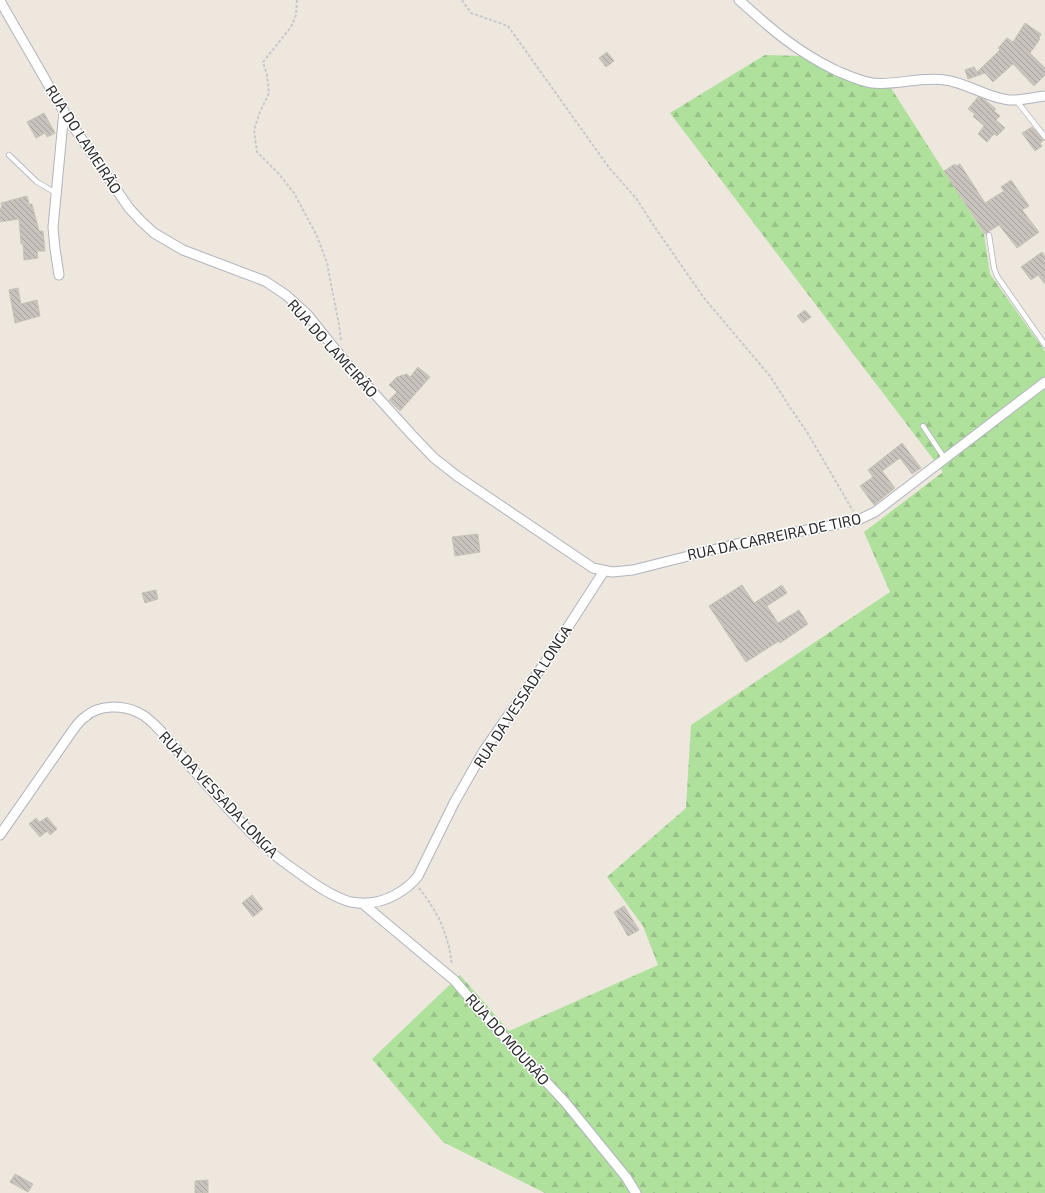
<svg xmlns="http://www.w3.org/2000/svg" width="1045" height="1193" font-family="'Exo 2',sans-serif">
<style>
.forest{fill:url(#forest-firs)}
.building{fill:url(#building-back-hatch);stroke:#c8c3b7}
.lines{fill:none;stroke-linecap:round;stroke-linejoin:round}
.service-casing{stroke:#b1b3be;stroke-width:6}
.minor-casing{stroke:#b1b3be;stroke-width:11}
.path{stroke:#c8c8c8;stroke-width:2;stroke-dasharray:3 2;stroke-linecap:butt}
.service{stroke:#fff;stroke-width:4.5}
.minor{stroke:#fff;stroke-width:9}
.labels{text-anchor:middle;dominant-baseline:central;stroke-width:3;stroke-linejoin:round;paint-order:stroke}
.street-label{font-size:15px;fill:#2b2b2b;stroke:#fff}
</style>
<defs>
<pattern id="forest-firs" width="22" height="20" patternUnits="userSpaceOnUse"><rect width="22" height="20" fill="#afe19c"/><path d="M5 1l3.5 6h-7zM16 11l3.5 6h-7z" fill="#97c187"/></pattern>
<pattern id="building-back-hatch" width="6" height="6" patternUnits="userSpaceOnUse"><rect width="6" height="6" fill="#c8c4bd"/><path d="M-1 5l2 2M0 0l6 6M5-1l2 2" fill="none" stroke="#a39f9a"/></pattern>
</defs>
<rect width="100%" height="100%" fill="#ede7de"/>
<path class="forest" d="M765,55L804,56L864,87L891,88L984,234L990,274L1045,351V1193H545L443,1142L372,1059L460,975L509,1031L658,965L643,926L607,877L686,808L691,725L890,592L864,532L943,472L670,113Z"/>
<path class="building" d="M1025,23L1041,34L1039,38L1040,39L1030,53L1045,68V75L1034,86L1013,64L993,82L985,73L968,79L965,70L974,67L977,72L1000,50L998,48L1007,38L1013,42Z
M607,52L614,61L606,67L599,58Z
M978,97L985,100L996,109L994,111L1000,116L996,120L1005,128L997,136L994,134L987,142L978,134L984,126L973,116L975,114L968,109Z
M44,113L55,133L47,137L45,133L36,138L27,122Z
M1032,127L1044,140L1040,143L1042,146L1035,151L1022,133Z
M955,164L956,166L960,164L985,203L1004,191L1001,187L1011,180L1029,206L1022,210L1039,232L1017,248L999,225L985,234L944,171Z
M27,196L29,204H32L39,231H43L45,251H37L38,258L24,260L23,244H21L19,219L0,222V208H2L1,203Z
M1042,252L1045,256V284L1038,275L1031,280L1021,267Z
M18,288L21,304L37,300L40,316L15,323L9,290Z
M805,310L811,317L803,323L797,316Z
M418,367L430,377L400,411L389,400L397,392L389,385L397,377L407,374L410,377Z
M902,443L921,468L912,474L900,458L882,471L895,488L874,505L860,486L873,477L868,470Z
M478,534L480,552L455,556L452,537Z
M742,585L754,603L782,585L787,593L767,606L778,623L799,610L808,624L780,643L779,641L746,662L709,606Z
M156,590L158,599L145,603L142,593Z
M47,817L57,829L50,835L47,831L40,837L29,824L36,818L40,822Z
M252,895L263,909L253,917L242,903Z
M624,906L639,930L628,936L614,912Z
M15,1174L33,1184L28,1192L10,1182Z
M208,1180V1193H195V1181Z"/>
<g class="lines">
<g class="service-casing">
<path id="service" d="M1016,100L1045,137
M9,155L37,182L56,193
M989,235L994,268L997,276L1045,345
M923,426L945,459"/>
</g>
<g class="minor-casing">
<path id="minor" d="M739,0C771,29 796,51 835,70C847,75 859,81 872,83C896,86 920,76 945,80C967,83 986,97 1009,100C1021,101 1033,97 1045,96
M0,1L68,119L129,208L141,221L154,233L183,250L265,281L286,295L307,314L343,359L412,435L434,458L457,476L593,568L612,572L633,570L736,544L858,520L875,512L1045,382
M59,275L55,249L53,227L64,111
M0,835L73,730C76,726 80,720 85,717C99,704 123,705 139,713C155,720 177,751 189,765C215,794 241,825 270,851C281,861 294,869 306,878C320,888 335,898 351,902C367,905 382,902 395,895C404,890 412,884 418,876L454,803L483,752L548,658L604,571
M362,903L454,980L495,1027L565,1102L626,1177L636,1193"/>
</g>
<path class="path" d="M297,0L296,15L291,27L263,62L267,75L269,93L260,112L254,130L257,152L279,174L294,193L317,236L327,263L339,325L341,341
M462,0L471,13L508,26L610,169L636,198L652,223L704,298L770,376L791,409L807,432L853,511
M419,888C439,914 448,933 452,965"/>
<use href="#service" class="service"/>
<use href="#minor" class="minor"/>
</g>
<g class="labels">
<g class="street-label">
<text transform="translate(84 139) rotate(57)">RUA DO LAMEIRÃO</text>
<text transform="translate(333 348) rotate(48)">RUA DO LAMEIRÃO</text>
<text transform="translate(774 536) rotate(-12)">RUA DA CARREIRA DE TIRO</text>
<text transform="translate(522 696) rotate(-57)">RUA DA VESSADA LONGA</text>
<text transform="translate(219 794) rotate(47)">RUA DA VESSADA LONGA</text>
<text transform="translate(508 1039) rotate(48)">RUA DO MOURÃO</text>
</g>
</g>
</svg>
